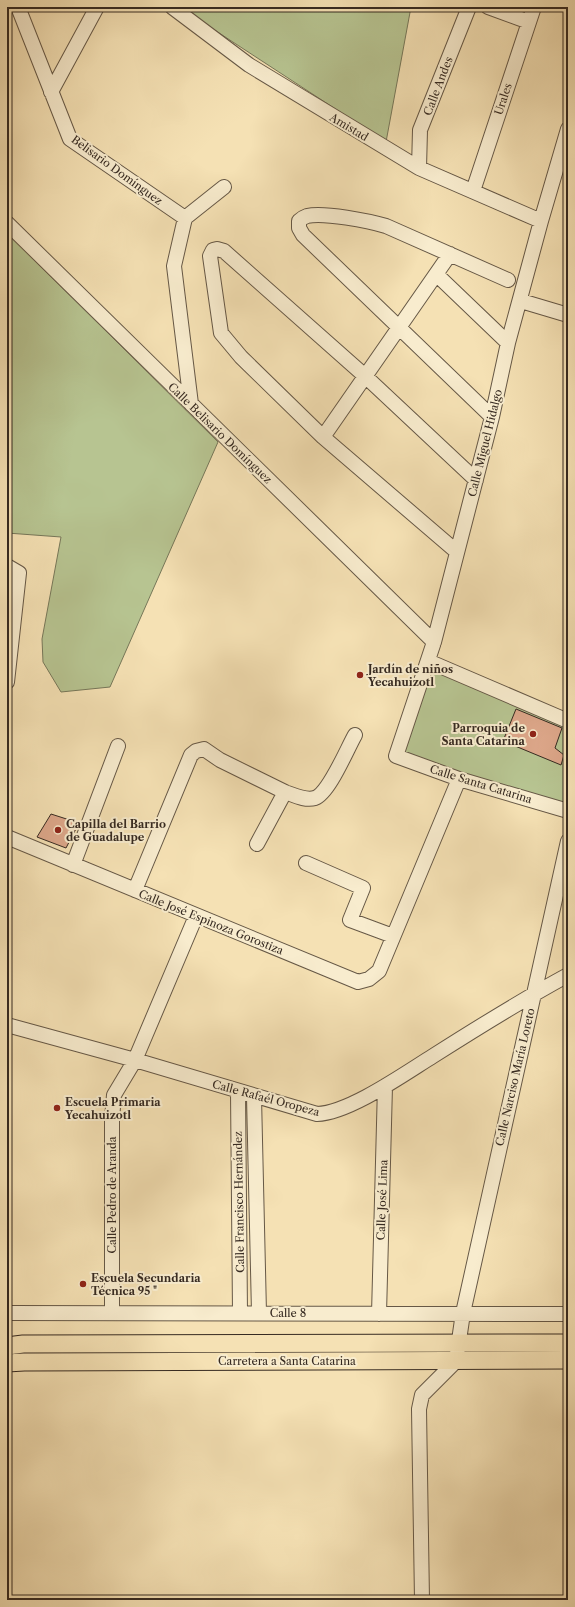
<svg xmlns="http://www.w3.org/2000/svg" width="575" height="1607" font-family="'Libre Caslon Text',serif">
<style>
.green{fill:#b7c491;stroke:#767759}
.building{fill:#dda78a;stroke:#362a21}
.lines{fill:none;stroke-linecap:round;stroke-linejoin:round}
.minor-casing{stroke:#665846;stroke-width:16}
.major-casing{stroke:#362a21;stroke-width:19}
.minor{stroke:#f8ecce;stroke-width:14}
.major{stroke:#f5e1b4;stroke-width:17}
.poi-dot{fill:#8f2418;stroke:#f8ecce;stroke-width:1.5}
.labels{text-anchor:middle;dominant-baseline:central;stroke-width:4;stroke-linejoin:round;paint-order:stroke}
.street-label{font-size:11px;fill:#362a21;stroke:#f8ecce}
.poi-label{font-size:11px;font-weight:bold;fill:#362a21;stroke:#f8ecce;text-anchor:start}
</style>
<rect width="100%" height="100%" fill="#f5e1b4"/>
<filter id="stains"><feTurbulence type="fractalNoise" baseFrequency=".005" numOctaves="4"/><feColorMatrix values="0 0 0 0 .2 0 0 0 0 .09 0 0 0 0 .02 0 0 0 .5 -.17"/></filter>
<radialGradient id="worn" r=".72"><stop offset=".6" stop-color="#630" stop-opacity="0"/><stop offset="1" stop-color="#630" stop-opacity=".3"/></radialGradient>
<path class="green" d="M191,7H411L386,142L190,14Z
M7,233L218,442L110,687L61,692L43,662L42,639L61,537L7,533Z
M426,668L568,719V808L396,756Z"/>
<path class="building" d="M516,709L562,728L555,748L564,755L561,765L503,741Z
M51,814L79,823L66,848L37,837Z"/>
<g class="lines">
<g class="minor-casing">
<path id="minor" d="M18,7L70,139L185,218
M172,7L249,65L419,168L541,221
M488,7L529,22
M51,92L97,7
M568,129L541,221L508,343L492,417L434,642L396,756L459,779L568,811
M419,168L420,130L469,7
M473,191L534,7
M7,223L434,642
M436,274L508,343
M521,301L568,315
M191,404L174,266L185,218L224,187
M492,417L303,235L299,228V221C301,219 304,217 307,216C324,212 369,221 386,226L508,280
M323,437L450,254
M457,552L323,437L241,357L221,333L210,256L213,250L217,249L224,251L365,376L476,480
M7,566L19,573L7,682
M428,661L568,721
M285,792C294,795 305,801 315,798C329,793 347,749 355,735
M7,837L358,982L369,979L379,971L459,779
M306,863L363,888L350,920L393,936
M73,865L118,746
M135,890L191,755L196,751L204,749L220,760L285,792L257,844
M7,1025L135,1060L317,1114C349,1113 404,1074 433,1056C477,1028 522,1000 568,975
M238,1092L240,1313
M254,1097L259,1313
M112,1312V1119L114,1095L135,1060L196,916
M7,1313L568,1314
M379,1314L385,1086
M422,1600L419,1409L422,1395L456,1361L463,1313L568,841"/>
</g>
<g class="major-casing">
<path id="major" d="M7,1346L23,1344L568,1343
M7,1363L24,1362L568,1360"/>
</g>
<use href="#minor" class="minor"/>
<use href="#major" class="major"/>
</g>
<g class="poi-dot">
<circle cx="360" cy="675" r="4"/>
<circle cx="533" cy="734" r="4"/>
<circle cx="58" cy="830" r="4"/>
<circle cx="57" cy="1108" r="4"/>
<circle cx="83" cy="1284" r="4"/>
</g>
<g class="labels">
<g class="street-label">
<text transform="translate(438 86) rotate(-69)">Calle Andes</text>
<text transform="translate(503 99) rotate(-72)">Urales</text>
<text transform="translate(349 127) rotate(31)">Amistad</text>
<text transform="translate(117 170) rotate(36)">Belisario Domínguez</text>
<text transform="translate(220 433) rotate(44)">Calle Belisario Domínguez</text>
<text transform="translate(485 443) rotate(-76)">Calle Miguel Hidalgo</text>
<text transform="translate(481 784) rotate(17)">Calle Santa Catarina</text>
<text transform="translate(211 922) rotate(22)">Calle José Espinoza Gorostiza</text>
<text transform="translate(515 1077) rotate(-77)">Calle Narciso María Loreto</text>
<text transform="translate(266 1098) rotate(15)">Calle Rafaél Oropeza</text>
<text transform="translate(112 1195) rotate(-90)">Calle Pedro de Aranda</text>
<text transform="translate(382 1200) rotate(-88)">Calle José Lima</text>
<text transform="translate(239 1202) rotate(-91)">Calle Francisco Hernández</text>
<text x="288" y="1313">Calle 8</text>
<text x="287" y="1361">Carretera a Santa Catarina</text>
</g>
<g class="poi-label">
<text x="368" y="669">Jardín de niños<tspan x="368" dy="13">Yecahuizotl</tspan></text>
<text x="525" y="728" text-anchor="end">Parroquia de<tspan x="525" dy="13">Santa Catarina</tspan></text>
<text x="66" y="824">Capilla del Barrio<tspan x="66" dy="13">de Guadalupe</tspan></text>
<text x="65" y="1102">Escuela Primaria<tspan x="65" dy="13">Yecahuizotl</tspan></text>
<text x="91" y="1278">Escuela Secundaria<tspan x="91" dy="13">Técnica 95 "</tspan></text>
</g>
</g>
<rect width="575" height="1607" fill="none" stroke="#f5e1b4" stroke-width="24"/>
<rect x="8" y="8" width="559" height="1591" fill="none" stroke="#362a21" stroke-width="2"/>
<rect x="12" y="12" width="551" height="1583" fill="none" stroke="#362a21"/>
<rect width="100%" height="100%" filter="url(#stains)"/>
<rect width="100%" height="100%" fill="url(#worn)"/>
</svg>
